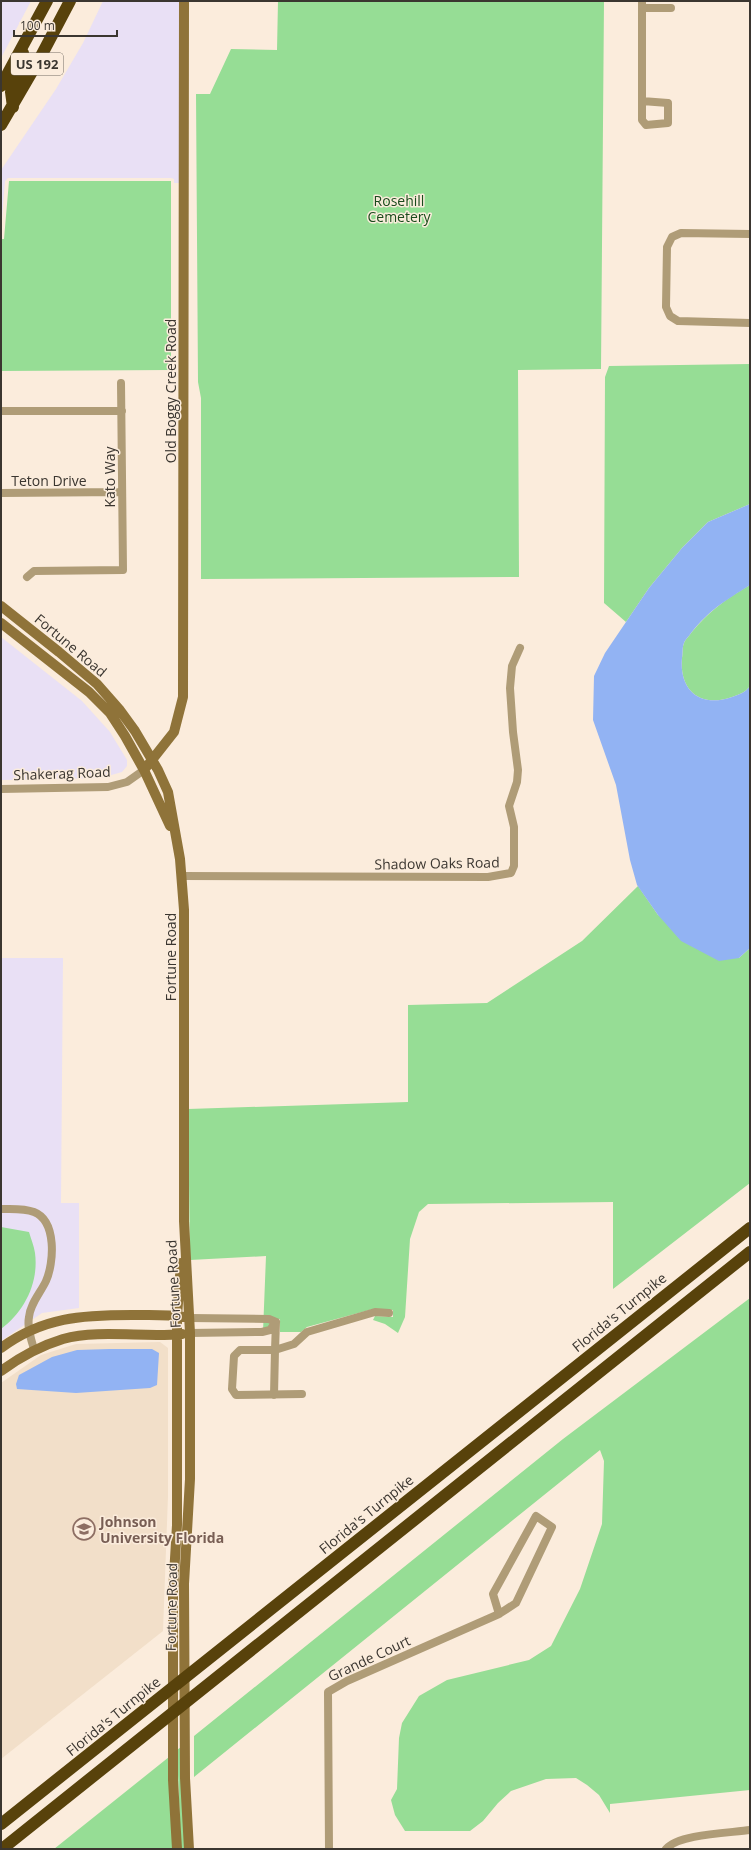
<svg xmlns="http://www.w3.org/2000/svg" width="751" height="1850" font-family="'Open Sans',sans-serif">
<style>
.commercial{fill:#e9e0f5}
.built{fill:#f2dfc9}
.green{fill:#96dd95}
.water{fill:#92b3f3}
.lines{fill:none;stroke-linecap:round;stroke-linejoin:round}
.street{stroke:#af9c77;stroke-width:8}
.secondary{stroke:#8f7339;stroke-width:10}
.highway{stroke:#58420b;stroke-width:12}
.labels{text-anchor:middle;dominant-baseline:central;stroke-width:3;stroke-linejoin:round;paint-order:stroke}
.shield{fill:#fbecdc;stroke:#756d64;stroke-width:1}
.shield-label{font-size:13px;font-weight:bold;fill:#3b3630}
.park-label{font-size:14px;fill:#1a4b1c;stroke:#fbecdc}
.street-label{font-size:14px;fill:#3b3630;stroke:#fbecdc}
.education-label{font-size:14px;font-weight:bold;fill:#785e54;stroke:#fbecdc;text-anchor:start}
</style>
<rect width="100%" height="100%" fill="#fbecdc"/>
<path class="commercial" d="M1,1H31L1,58Z
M103,1H180V183H174V179L171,178H8L5,181L1,231V170L56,89L83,43Z
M1,637L82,701L110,732L127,760V766L122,772L101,778L1,780Z
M1,958H63L61,1203H79V1308L42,1313L1,1341Z"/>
<path class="built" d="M160,1342L168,1348V1496L163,1631L1,1759V1383L41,1355L76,1344Z"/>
<path class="green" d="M278,1H604L601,369L518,370L519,577L201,579V398L198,382L196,94H210L231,49L277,50Z
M9,181H171V370L1,371V239H4Z
M750,364V504L708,522L682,548L649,588L626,622L604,603L605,377L609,366Z
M750,585V686C745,693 740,694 732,697C701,708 679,691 682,658C683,654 682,647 684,643C685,640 689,636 691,633C708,612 727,598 750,585Z
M638,886L658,915L739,958L750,948V1183L613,1289V1202L428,1204L419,1212L410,1239L405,1317L398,1333L385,1324L373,1320L375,1316L393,1317V1310L373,1309L307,1327L301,1332H280V1319H272V1332H263L266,1256L190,1260L188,1109L408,1102V1005L487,1003L582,941Z
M1,1227L29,1232C31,1239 34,1246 35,1253C39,1283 24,1312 1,1329Z
M750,1298V1790L610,1804V1813L599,1795L587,1785L576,1778L546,1779L511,1791L498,1803L483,1821L470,1831H405L395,1815L391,1800L397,1789L399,1738L402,1723L419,1696L447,1680L529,1660L551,1646L580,1589L602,1524L604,1461L600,1450L194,1777V1736L563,1439Z
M181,1747L185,1849H181L177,1750Z
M169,1757L173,1849H54Z"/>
<path class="water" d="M750,504V585C725,601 710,609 691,633C689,636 685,640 684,643C682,647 683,654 682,658C679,691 701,708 732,697C740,694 745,693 750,686V948L739,958L719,961L681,941L658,915L637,885L630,860L616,785L593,720L594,676L605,653L649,588L682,548L708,522Z
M109,1349H152L159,1353L157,1385L150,1388L76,1393L17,1389L16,1384L19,1375L52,1357L77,1350Z"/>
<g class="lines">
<path class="street" d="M642,8H671
M642,101L668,103V123L646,125L642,120V1
M750,234L681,233L672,237L667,247L666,307L670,316L678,321L750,323
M1,411H122
M1,493L122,492
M27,577L34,571L123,570L121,383
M1,789L108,787L127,782L144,770
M182,876L488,877L511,873L514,866V827L509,806L517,782L518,770L513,732L510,688L512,666L520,648
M1,1209C12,1209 24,1208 34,1212C57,1221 54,1263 46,1281C41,1292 30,1304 29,1317C27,1328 31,1339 34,1349
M190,1318L269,1319L276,1322
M276,1322L275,1350H240L234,1356L232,1389L236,1395L302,1394
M190,1333L262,1332L270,1330L276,1322
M274,1395L275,1350L294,1344L307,1332L375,1312L389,1313
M329,1849L328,1692L347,1681L499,1614L516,1603L552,1527L536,1516L493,1594L499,1614
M666,1849C678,1834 730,1833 750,1830"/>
<path class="secondary" d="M1,606L59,652L97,684L119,709L135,731L158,770L168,792L180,859L184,910V1221L190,1333V1479L184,1584L185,1778L189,1849
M1,623L89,692L110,713L125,736L144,770L170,826
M144,770L174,732L183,697L184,1
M1,1348C43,1317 82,1315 132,1315C149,1315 167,1314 184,1317
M1,1371C20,1357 40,1346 63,1339C100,1329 144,1338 182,1334
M177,1849L173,1780V1592L177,1525V1316L181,1263"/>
<path class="highway" d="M1,86L47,1
M13,107L11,92L21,72L23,53
M1,125L40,58L70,1
M1,1824L750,1228
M2,1849L750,1252"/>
</g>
<defs>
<g id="university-ring" transform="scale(1.15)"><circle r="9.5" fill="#fbecdc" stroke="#8d6e63" stroke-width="1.5"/><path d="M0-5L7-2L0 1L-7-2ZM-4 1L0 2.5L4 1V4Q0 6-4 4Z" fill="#8d6e63"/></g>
</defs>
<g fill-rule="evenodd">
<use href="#university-ring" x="84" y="1529"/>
</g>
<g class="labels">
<rect class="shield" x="11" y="53" width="52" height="22" rx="3"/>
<g class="shield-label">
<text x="37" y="64">US 192</text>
</g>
<g class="park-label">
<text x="399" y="200">Rosehill<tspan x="399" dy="16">Cemetery</tspan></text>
</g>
<g class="street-label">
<text transform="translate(170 391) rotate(-90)">Old Boggy Creek Road</text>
<text transform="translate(109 477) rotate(-90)">Kato Way</text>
<text x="49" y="480">Teton Drive</text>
<text transform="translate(71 645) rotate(40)">Fortune Road</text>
<text transform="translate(62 773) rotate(-2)">Shakerag Road</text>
<text transform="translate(437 863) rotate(-1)">Shadow Oaks Road</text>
<text transform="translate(170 957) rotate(-90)">Fortune Road</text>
<text transform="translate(173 1284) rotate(-93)">Fortune Road</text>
<text transform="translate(619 1312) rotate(-39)">Florida's Turnpike</text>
<text transform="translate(366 1514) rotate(-39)">Florida's Turnpike</text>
<text transform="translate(171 1607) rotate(-89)">Fortune Road</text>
<text transform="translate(369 1658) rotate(-25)">Grande Court</text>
<text transform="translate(113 1716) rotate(-39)">Florida's Turnpike</text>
</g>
<g class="education-label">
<text x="100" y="1521">Johnson<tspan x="100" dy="16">University Florida</tspan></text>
</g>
</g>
<rect width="751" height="1850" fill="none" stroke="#3b3630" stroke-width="4"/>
<path d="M14 30v6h103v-6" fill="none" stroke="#3b3630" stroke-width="2"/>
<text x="20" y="30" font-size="12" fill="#3b3630" stroke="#fbecdc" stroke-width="3" paint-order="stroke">100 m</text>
</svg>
